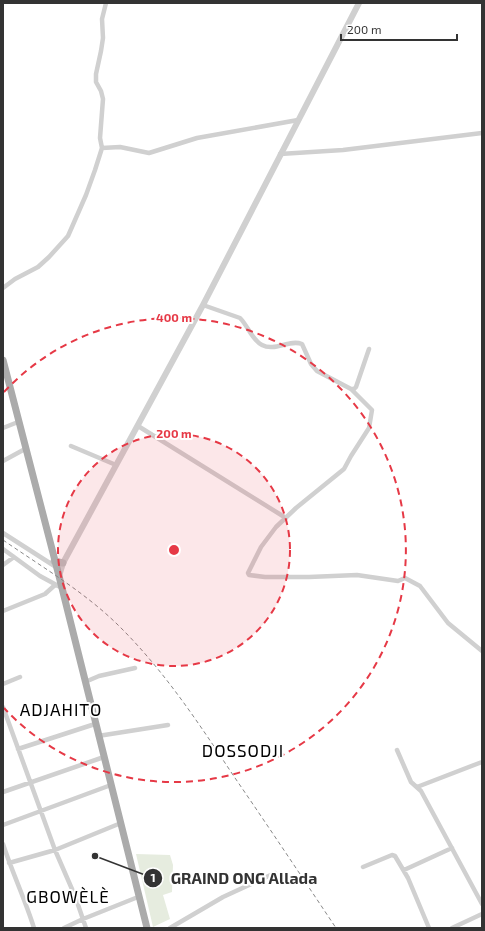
<svg xmlns="http://www.w3.org/2000/svg" width="485" height="931" font-family="'Exo 2',sans-serif">
<style>
.green{fill:#e6ecdf}
.lines{fill:none;stroke-linecap:round;stroke-linejoin:round}
.minor{stroke:#d0d0d0;stroke-width:4.5}
.tertiary{stroke:#d0d0d0;stroke-width:6}
.secondary{stroke:#bdbdbd;stroke-width:7}
.primary{stroke:#ababab;stroke-width:7}
.rail{stroke:#888;stroke-width:1;stroke-dasharray:4 3;stroke-linecap:butt}
.ring{fill:none;stroke:#e63946;stroke-width:2;stroke-dasharray:7 5}
.labels{text-anchor:middle;dominant-baseline:central;stroke-width:4;stroke-linejoin:round;paint-order:stroke}
.quarter-label{font-size:17px;letter-spacing:1px;fill:#000;stroke:#fff}
.centre{fill:#e63946;stroke:#fff;stroke-width:2}
.ring-label{font-size:12px;text-anchor:middle;font-weight:bold;fill:#e63946;stroke:#fff;stroke-width:4;stroke-linejoin:round;paint-order:stroke}
.leader{fill:none;stroke:#333;stroke-width:1.5}
.callout-dot{fill:#333;stroke:#fff;stroke-width:1.5}
.mark-label{font-size:12px;text-anchor:middle;font-weight:bold;fill:#fff}
.callout-label{font-size:16px;text-anchor:middle;font-weight:bold;fill:#333;stroke:#fff;stroke-width:4;stroke-linejoin:round;paint-order:stroke}
</style>
<rect width="100%" height="100%" fill="#fff"/>
<path class="green" d="M136,854L170,855L173,865L172,892L163,895L170,919L153,927Z"/>
<g class="lines">
<path class="minor" d="M102,148L120,147L149,153L197,138L298,120
M280,154L343,150L482,133
M3,288L15,279L38,267L49,257L68,236L86,195L95,170L102,148L100,138L103,99L101,91L96,82V74L101,51L103,38L102,19L106,3
M203,305L240,318C248,326 252,340 262,345C275,352 289,339 302,344L311,364L317,371L351,389H354L356,387L369,349
M351,389L372,410L369,428L351,456L344,469L296,508L276,527L261,547L248,573L249,575L265,577H309L357,575L398,581L405,578L420,586L448,623L482,651
M138,426L286,518
M3,428L18,422
M71,446L116,465
M3,461L25,449
M3,533L56,567
M3,549L40,576L62,588
M3,565L14,557
M3,611L45,594L55,585
M85,682L99,676L135,668
M3,684L20,677
M3,707L55,850L75,896L86,928
M98,736L168,725
M18,749L95,724
M397,750L411,782L421,791L482,904
M417,787L482,762
M3,792L104,757
M3,825L111,785
M3,844C12,872 25,899 34,928
M9,863L55,850L121,823
M363,867L392,855L395,856L408,878L429,928
M404,870L452,848
M64,928L83,919L138,897
M170,928L223,897L275,873
M452,928L482,914"/>
<path class="tertiary" d="M59,576L63,563L203,305L359,3"/>
<path class="secondary" d="M54,561L63,563"/>
<path class="primary" d="M3,360L59,576L147,928"/>
<path class="rail" d="M3,540C42,567 83,591 117,624C163,669 198,722 233,775C268,826 302,877 336,928"/>
</g>
<circle cx="174" cy="550" r="116" fill="#e63946" fill-opacity=".12"/>
<g class="ring">
<circle cx="174" cy="550" r="116"/>
<path d="M4 392A232 232 0 1 1 4 708"/>
</g>
<g class="labels">
<g class="quarter-label">
<text x="61" y="709">ADJAHITO</text>
<text x="243" y="750">DOSSODJI</text>
<text x="68" y="896">GBOWÈLÈ</text>
</g>
</g>
<circle cx="174" cy="550" r="6" class="centre"/>
<g class="ring-label">
<text x="174" y="322">400 m</text>
<text x="174" y="438">200 m</text>
</g>
<path class="leader" d="M95 856L153 878"/>
<g class="callout-dot">
<circle cx="95" cy="856" r="4"/>
<circle cx="153" cy="878" r="10"/>
</g>
<g class="mark-label">
<text x="153" y="882">1</text>
</g>
<g class="callout-label">
<text x="244" y="884">GRAIND ONG Allada</text>
</g>
<rect width="485" height="931" fill="none" stroke="#333333" stroke-width="8"/>
<path d="M341 34v6h116v-6" fill="none" stroke="#333333" stroke-width="2"/>
<text x="347" y="34" font-size="12" fill="#333333" stroke="#ffffff" stroke-width="3" paint-order="stroke">200 m</text>
</svg>
